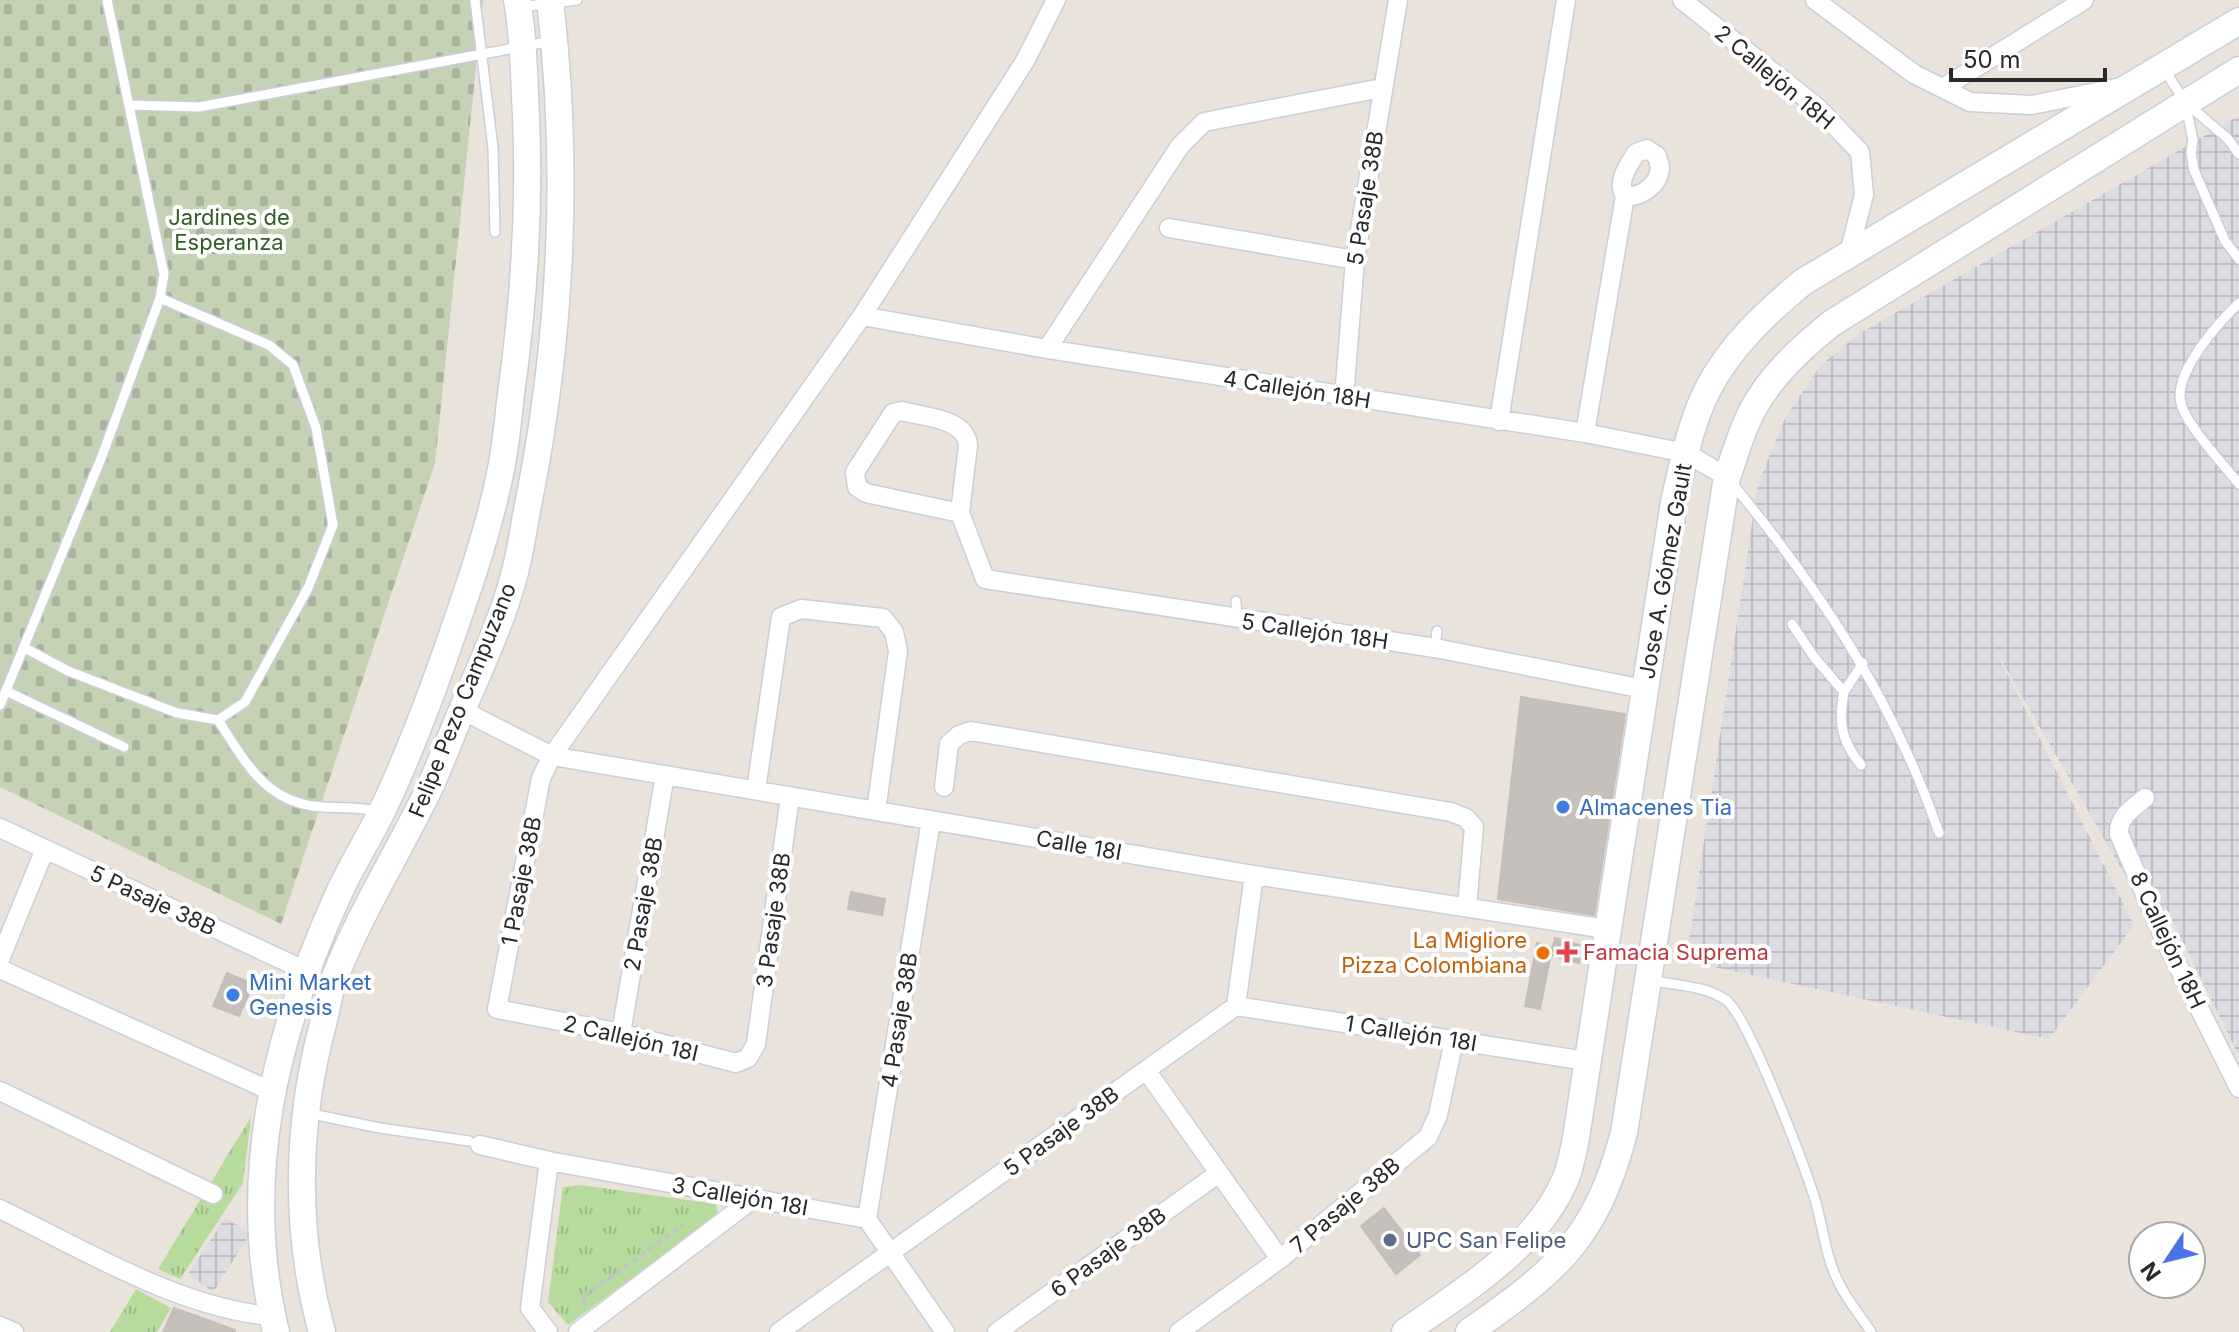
<svg xmlns="http://www.w3.org/2000/svg" width="2239" height="1332" font-family="Inter,sans-serif">
<style>
.industrial{fill:url(#industrial-grid)}
.grass{fill:url(#grass-tufts)}
.cemetery{fill:url(#cemetery-stones)}
.building{fill:#c5c0bb;stroke:#c5beb6;stroke-width:2}
.lines{fill:none;stroke-linecap:round;stroke-linejoin:round}
.service-casing{stroke:#caced9;stroke-width:12}
.minor-casing{stroke:#caced9;stroke-width:21}
.secondary-casing{stroke:#caced9;stroke-width:29}
.path{stroke:#c3c3c3;stroke-width:4;stroke-dasharray:6 4;stroke-linecap:butt}
.service{stroke:#fff;stroke-width:9}
.minor{stroke:#fff;stroke-width:18}
.secondary{stroke:#fff;stroke-width:26}
.shop-dot{fill:#3f7fe0;stroke:#fff;stroke-width:3}
.health-dot{fill:#e0444e;stroke:#fff;stroke-width:3}
.food-dot{fill:#e8710a;stroke:#fff;stroke-width:3}
.service-dot{fill:#5c6f8a;stroke:#fff;stroke-width:3}
.labels{text-anchor:middle;dominant-baseline:central;stroke-width:8;stroke-linejoin:round;paint-order:stroke}
.street-label{font-size:22px;fill:#292929;stroke:#fff}
.park-label{font-size:22px;fill:#315e21;stroke:#fff}
.shop-label{font-size:22px;fill:#366cbe;stroke:#fff;text-anchor:start}
.food-label{font-size:22px;fill:#c56008;stroke:#fff;text-anchor:end}
.health-label{font-size:22px;fill:#be3a42;stroke:#fff;text-anchor:start}
.service-label{font-size:22px;fill:#4e5e75;stroke:#fff;text-anchor:start}
</style>
<defs>
<pattern id="industrial-grid" width="8" height="8" patternUnits="userSpaceOnUse" patternTransform="scale(2)"><rect width="8" height="8" fill="#dddce3"/><path d="M0 4h8M4 0v8" fill="none" stroke="#bebdc3"/></pattern>
<pattern id="grass-tufts" width="24" height="20" patternUnits="userSpaceOnUse" patternTransform="scale(2)"><rect width="24" height="20" fill="#b6db9d"/><path d="M3 7l-1-3M5 7V3M7 7l1-3M15 17l-1-3M17 17v-4M19 17l1-3" fill="none" stroke="#9cbc87"/></pattern>
<pattern id="cemetery-stones" width="16" height="16" patternUnits="userSpaceOnUse" patternTransform="scale(2)"><rect width="16" height="16" fill="#c5d2b5"/><path d="M2 7V4a2 2 0 0 1 4 0v3zM10 15v-3a2 2 0 0 1 4 0v3z" fill="#a9b49c"/></pattern>
</defs>
<rect width="100%" height="100%" fill="#eae3dc"/>
<path class="industrial" d="M2239,116V1056L2166,908L2149,917L1992,644L2134,925L2049,1039L1686,961L1758,484L1786,416L1820,366L1857,335Z
M225,1218L251,1233L213,1292L188,1274Z"/>
<path class="grass" d="M251,1117L243,1183L180,1279L158,1269Z
M581,1185L716,1204L718,1214L568,1325L548,1302L563,1187Z
M136,1289L171,1308L157,1332H110Z"/>
<path class="cemetery" d="M0,0H483L435,463L281,924L0,787Z"/>
<path class="building" d="M1521,697L1625,714L1594,915L1498,899Z
M851,892L885,899L882,915L848,909Z
M1555,938L1583,946L1579,963L1551,955Z
M1537,943L1552,948L1540,1009L1525,1006Z
M227,973L253,984L239,1016L213,1006Z
M1384,1208L1420,1255L1396,1274L1361,1226Z
M174,1308L235,1330V1332H163Z"/>
<g class="lines">
<g class="service-casing">
<path id="service" d="M475,0L493,148L495,232
M521,7L577,0
M2164,69L2185,102L2228,139L2239,154
M129,105L199,107L552,41
M2186,106L2193,140L2191,153L2194,170L2225,241L2239,259
M2239,303C2219,322 2173,373 2181,403C2186,425 2224,465 2239,484
M1730,481C1819,588 1894,701 1939,833
M1236,601L1237,619
M1792,624L1814,657L1844,692L1863,663
M25,648L68,671L177,713L218,720L245,702L308,588L333,525L316,428L293,365L269,345L160,298
M1435,648L1437,631
M6,691L124,747
M1844,692C1838,723 1841,740 1861,765
M0,705L102,456L160,298L164,274L107,0
M218,720C246,763 266,804 323,807C344,808 358,807 379,811
M1650,980C1676,986 1704,985 1726,1000C1748,1016 1802,1160 1813,1193C1823,1222 1824,1253 1838,1281C1846,1299 1860,1315 1871,1332
M307,1113L380,1128L469,1141"/>
</g>
<g class="minor-casing">
<path id="minor" d="M1682,0L1817,107L1860,152L1864,195L1849,253
M1815,0L1914,74L1970,102L2032,105L2116,88
M1943,88L2084,0
M1169,228L1355,260
M862,316L1047,349L1585,433L1686,453L1727,477
M1047,349L1180,146L1204,122L1382,88
M1344,397L1355,260L1398,0
M1499,421L1566,0
M1585,433L1625,196C1616,182 1628,166 1636,153L1647,149L1657,156C1658,160 1660,165 1660,169C1658,186 1640,198 1625,196
M960,513L866,493L857,487L855,472L893,413L902,411C923,417 966,418 968,445L960,513L985,579L1435,648L1644,689
M462,710L552,756L1254,875L1607,929
M944,787L949,744L959,735L971,731L1451,812L1466,818L1474,827L1467,907
M756,790L781,617L801,609L883,618L894,632L898,651L876,811
M790,796L756,1044L748,1058L736,1063L621,1033L497,1009L541,778L552,756L862,316L1025,61L1056,0
M2145,798C2132,809 2118,817 2119,834L2164,938L2239,1088
M0,828L306,971
M0,959L45,849
M0,969L271,1091
M1236,1006L1586,1061
M621,1033L665,775
M1146,1070L1280,1259
M0,1091L213,1194
M480,1145L549,1161L867,1219L945,1332
M0,1209C82,1249 181,1309 272,1316
M867,1219L931,820
M0,1326L14,1332
M548,1332L530,1308L549,1161
M578,1332L754,1198
M779,1332L1236,1006L1254,875
M997,1332L1219,1173
M1179,1332L1280,1259L1428,1137L1438,1115L1454,1040"/>
</g>
<g class="secondary-casing">
<path id="secondary" d="M276,1332C239,1180 275,1034 338,895C351,866 369,838 383,809C406,761 425,711 443,661C465,598 488,535 501,469C506,444 508,419 511,394C524,301 530,210 526,117C524,78 524,39 517,0
M322,1332C294,1231 296,1125 323,1024C327,1008 329,992 335,977C359,916 393,861 422,803C438,773 449,739 463,708C482,663 503,619 515,572C522,545 525,517 531,490C562,328 569,164 550,0
M1405,1332C1464,1290 1535,1249 1565,1180C1570,1169 1572,1156 1575,1144L1674,502C1683,464 1690,424 1708,389C1730,346 1766,313 1803,282L2239,21
M1469,1332C1557,1270 1595,1241 1624,1133L1727,477C1735,455 1741,432 1752,411C1771,375 1801,348 1832,323L2239,70"/>
</g>
<path class="path" d="M586,1303L581,1298L683,1225"/>
<use href="#service" class="service"/>
<use href="#minor" class="minor"/>
<use href="#secondary" class="secondary"/>
</g>
<g class="shop-dot">
<circle cx="1563" cy="807" r="8"/>
<circle cx="233" cy="995" r="8"/>
</g>
<path class="health-dot" d="M1563 940h8v8h8v8h-8v8h-8v-8h-8v-8h8z"/>
<circle class="food-dot" cx="1543" cy="953" r="8"/>
<circle class="service-dot" cx="1390" cy="1240" r="8"/>
<g class="labels">
<g class="street-label">
<text transform="translate(1775 77) rotate(40)">2 Callejón 18H</text>
<text transform="translate(1365 198) rotate(-81)">5 Pasaje 38B</text>
<text transform="translate(1297 389) rotate(9)">4 Callejón 18H</text>
<text transform="translate(1665 571) rotate(-80)">Jose A. Gómez Gault</text>
<text transform="translate(1315 631) rotate(8)">5 Callejón 18H</text>
<text transform="translate(462 700) rotate(-68)">Felipe Pezo Campuzano</text>
<text transform="translate(1079 845) rotate(10)">Calle 18I</text>
<text transform="translate(521 881) rotate(-79)">1 Pasaje 38B</text>
<text transform="translate(153 900) rotate(25)">5 Pasaje 38B</text>
<text transform="translate(643 904) rotate(-80)">2 Pasaje 38B</text>
<text transform="translate(773 920) rotate(-82)">3 Pasaje 38B</text>
<text transform="translate(2168 940) rotate(65)">8 Callejón 18H</text>
<text transform="translate(899 1020) rotate(-81)">4 Pasaje 38B</text>
<text transform="translate(1411 1033) rotate(9)">1 Callejón 18I</text>
<text transform="translate(631 1038) rotate(13)">2 Callejón 18I</text>
<text transform="translate(1061 1131) rotate(-36)">5 Pasaje 38B</text>
<text transform="translate(740 1196) rotate(10)">3 Callejón 18I</text>
<text transform="translate(1345 1205) rotate(-40)">7 Pasaje 38B</text>
<text transform="translate(1108 1252) rotate(-36)">6 Pasaje 38B</text>
</g>
<g class="park-label">
<text x="229" y="217">Jardines de<tspan x="229" dy="25">Esperanza</tspan></text>
</g>
<g class="shop-label">
<text x="1579" y="807">Almacenes Tia</text>
<text x="249" y="982">Mini Market<tspan x="249" dy="25">Genesis</tspan></text>
</g>
<g class="food-label">
<text x="1527" y="940">La Migliore<tspan x="1527" dy="25">Pizza Colombiana</tspan></text>
</g>
<g class="health-label">
<text x="1583" y="952">Famacia Suprema</text>
</g>
<g class="service-label">
<text x="1406" y="1240">UPC San Felipe</text>
</g>
</g>
<g transform="translate(2167 1260) rotate(235)"><circle r="38" fill="#ffffff" stroke="#a9a9a9" stroke-width="2"/>
<path d="M0-6L14 30L0 20L-14 30Z" fill="#4b72e7"/>
<text y="-12" font-size="22" font-weight="bold" text-anchor="middle" fill="#292929">N</text>
</g>
<path d="M1951 68v12h154v-12" fill="none" stroke="#292929" stroke-width="4"/>
<text x="1963" y="68" font-size="24" fill="#292929" stroke="#ffffff" stroke-width="6" paint-order="stroke">50 m</text>
</svg>
